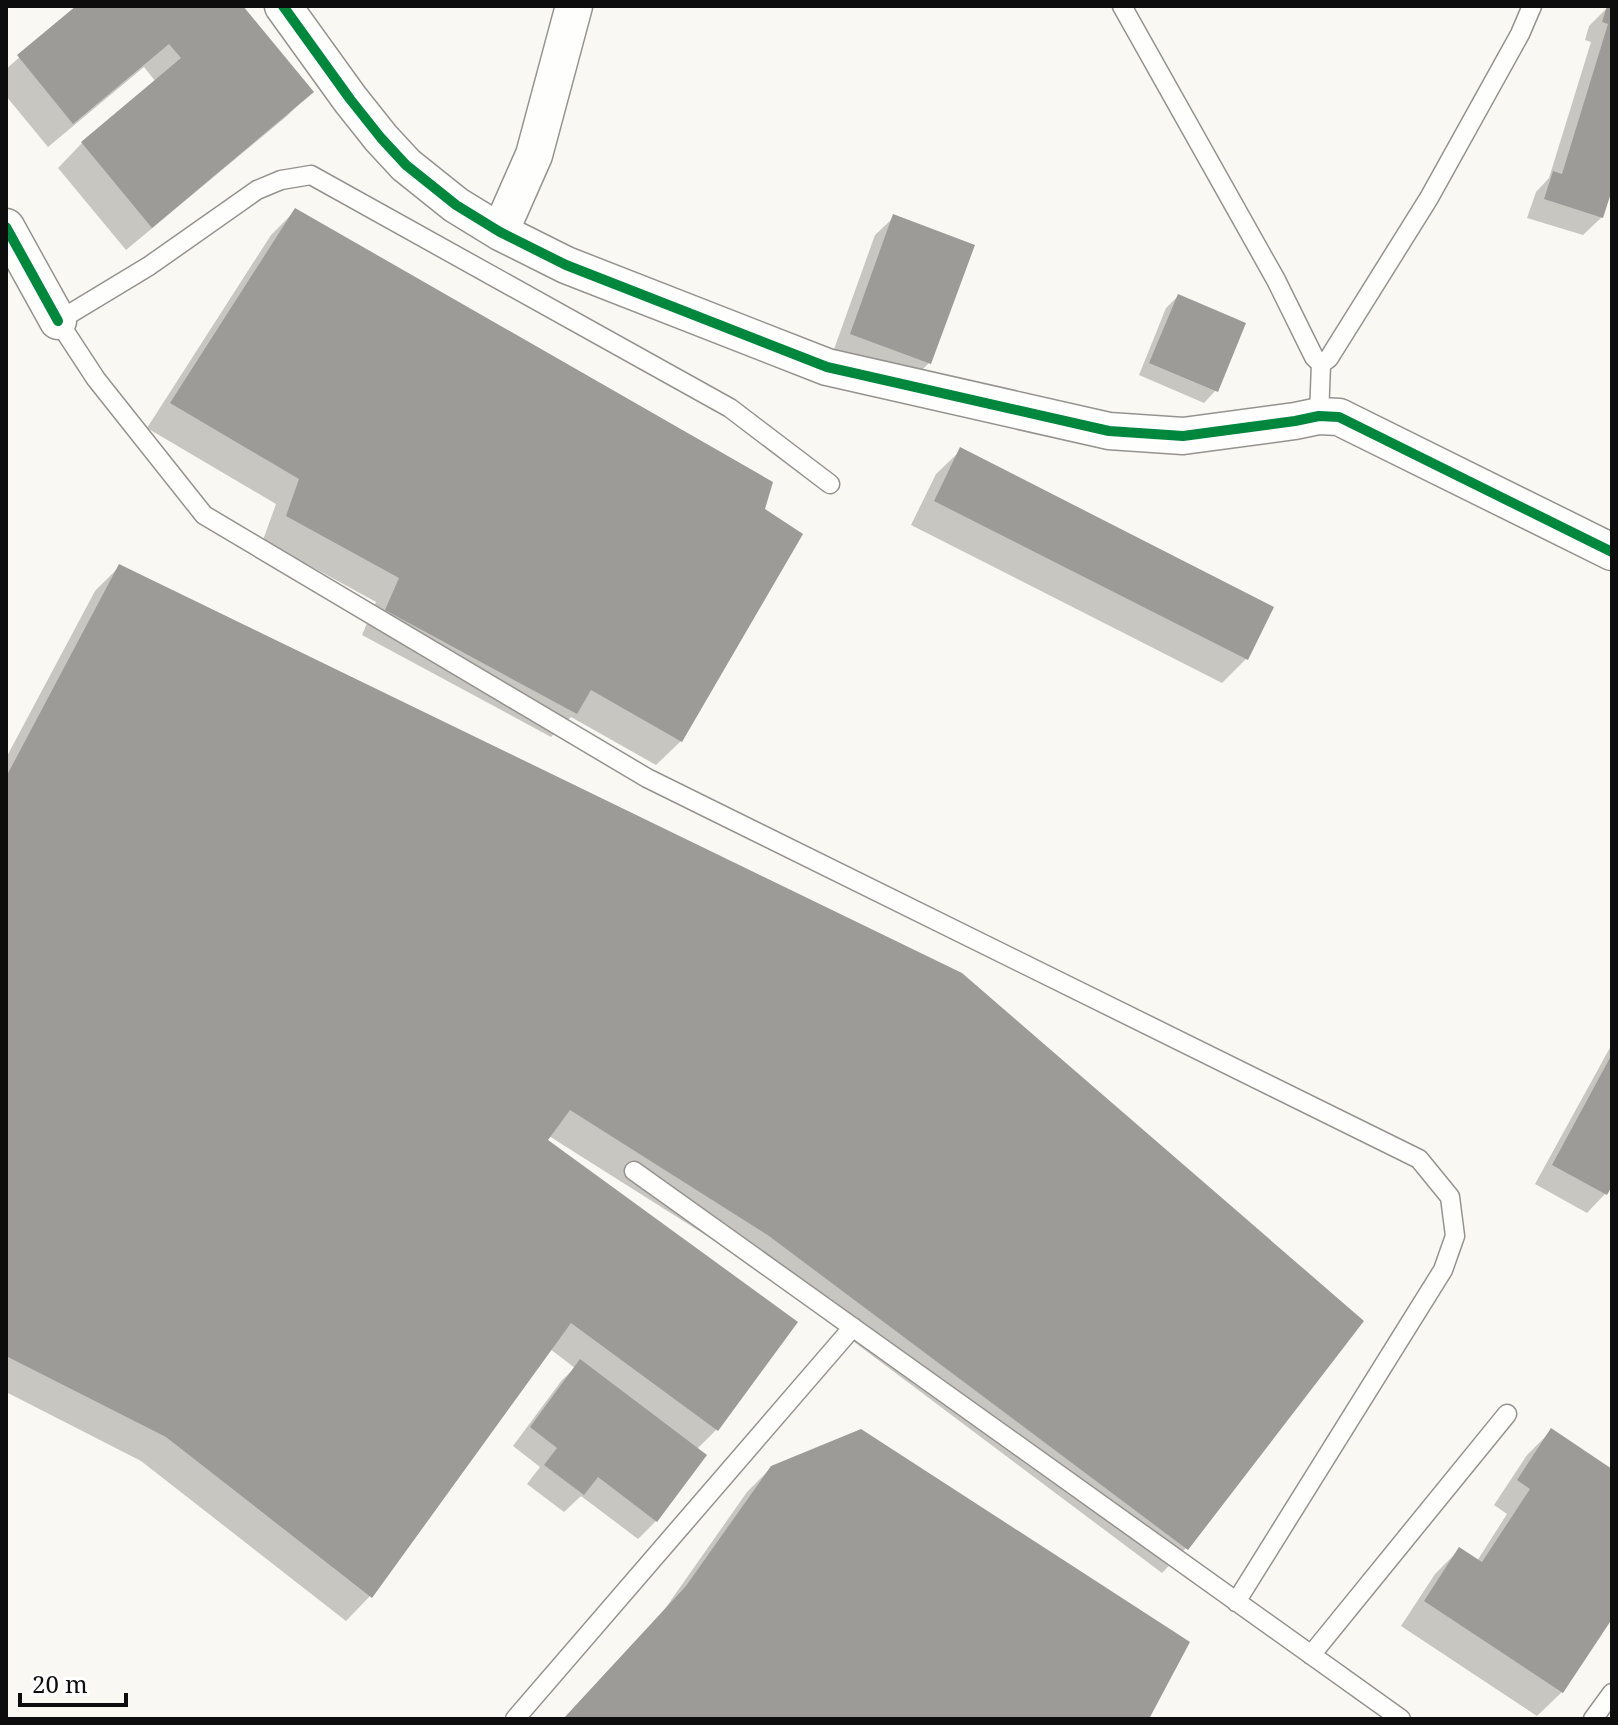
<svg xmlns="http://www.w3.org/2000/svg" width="1618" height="1725" font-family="'Noto Serif',serif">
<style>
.shadow{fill:#0003}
.building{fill:#9d9b98}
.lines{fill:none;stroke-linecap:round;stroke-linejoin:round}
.lane-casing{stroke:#949390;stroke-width:21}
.street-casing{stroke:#949390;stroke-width:39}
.lane{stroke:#fefefd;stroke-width:18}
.street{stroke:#fefefd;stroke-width:36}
.cycleway-casing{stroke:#fff;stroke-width:15}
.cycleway{stroke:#00873e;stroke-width:10}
</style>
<rect width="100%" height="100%" fill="#faf8f2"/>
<path class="shadow" d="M79,6H240L311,92L287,116L126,250L58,168L82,143L156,82L144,67L48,147L6,96V69Z
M1608,7L1612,9V183L1602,217L1583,235L1527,218L1536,192L1549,178L1591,42L1585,40L1589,26Z
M296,210L763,510L681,741L656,765L571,717L551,737L362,635L376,602L263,540L276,504L147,428L271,235Z
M894,217L929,363L911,381L833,352L875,235Z
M1178,296L1216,390L1204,403L1139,375L1166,308Z
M961,450L1272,608L1246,659L1222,683L911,525L936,474Z
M119,567L1186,1548L1162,1573L745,1260L549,1136L545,1141L795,1323L716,1430L697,1449L656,1521L638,1539L581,1496L564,1512L527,1484L540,1467L513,1446L562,1380L575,1368L550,1349L370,1596L346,1621L141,1461L6,1392V758L95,591Z
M1612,1044V1182L1605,1194L1587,1213L1535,1184Z
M1551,1431L1612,1471V1615L1562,1692L1537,1716L1401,1626L1435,1574L1459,1550L1477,1561L1507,1514L1494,1505L1527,1455Z
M772,1467L1147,1719H564L662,1613L747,1492Z"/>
<path class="building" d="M76,6H243L314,92L152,228L81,142L181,58L169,44L73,124L17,55Z
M1607,6H1612V190L1603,218L1544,199L1553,171L1562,174L1608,24L1602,22Z
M295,208L773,482L765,509L803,534L682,742L591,690L577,714L385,610L399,578L286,516L299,479L170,403Z
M893,214L975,245L931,364L850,334Z
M1178,294L1246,323L1218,392L1149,363Z
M960,447L1274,607L1248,660L934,501Z
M119,564L962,973L1364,1321L1188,1550L769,1236L570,1110L548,1140L798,1322L718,1431L571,1323L372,1598L166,1437L6,1356V777Z
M1612,1054V1186L1607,1195L1552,1165Z
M580,1359L707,1455L657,1522L598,1477L584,1495L544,1465L557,1448L530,1427Z
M1551,1428L1612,1469V1619L1563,1693L1424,1601L1459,1547L1482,1562L1530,1489L1517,1480Z
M861,1429L1190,1642L1149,1719H563L686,1586L771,1466Z"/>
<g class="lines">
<g class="lane-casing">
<path id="lane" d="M1122,6L1276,280L1314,357L1321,364
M1319,416L1321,364L1329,358L1429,198L1520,34L1532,6
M830,484L730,408L311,175L281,180L257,190L149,266L58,321L96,379L204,515L647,778L1419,1159L1450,1197L1455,1236L1443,1270L1236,1602
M634,1171L1401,1719
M1311,1655L1507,1414
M515,1719L853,1327
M1593,1719L1612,1693"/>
</g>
<g class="street-casing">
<path id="street" d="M283,6L350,99L381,138L406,165L456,205L500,232L566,265L827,367L1109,431L1183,436L1295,421L1319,416L1339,417L1612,552
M6,227L58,321
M500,232L534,155L574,6"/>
</g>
<use href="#lane" class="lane"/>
<use href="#street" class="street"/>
<g class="cycleway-casing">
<path id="cycleway" d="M283,6L350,99L381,138L406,165L456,205L500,232L566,265L827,367L1109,431L1183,436L1295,421L1319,416L1339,417L1612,552
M6,227L58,321"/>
</g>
<use href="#cycleway" class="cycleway"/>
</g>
<rect width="1618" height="1725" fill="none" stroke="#0d0d0d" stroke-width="16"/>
<path d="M20 1693v12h106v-12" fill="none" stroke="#0d0d0d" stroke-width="4"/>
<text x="32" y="1693" font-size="24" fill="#0d0d0d" stroke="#ffffff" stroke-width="6" paint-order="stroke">20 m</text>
</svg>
